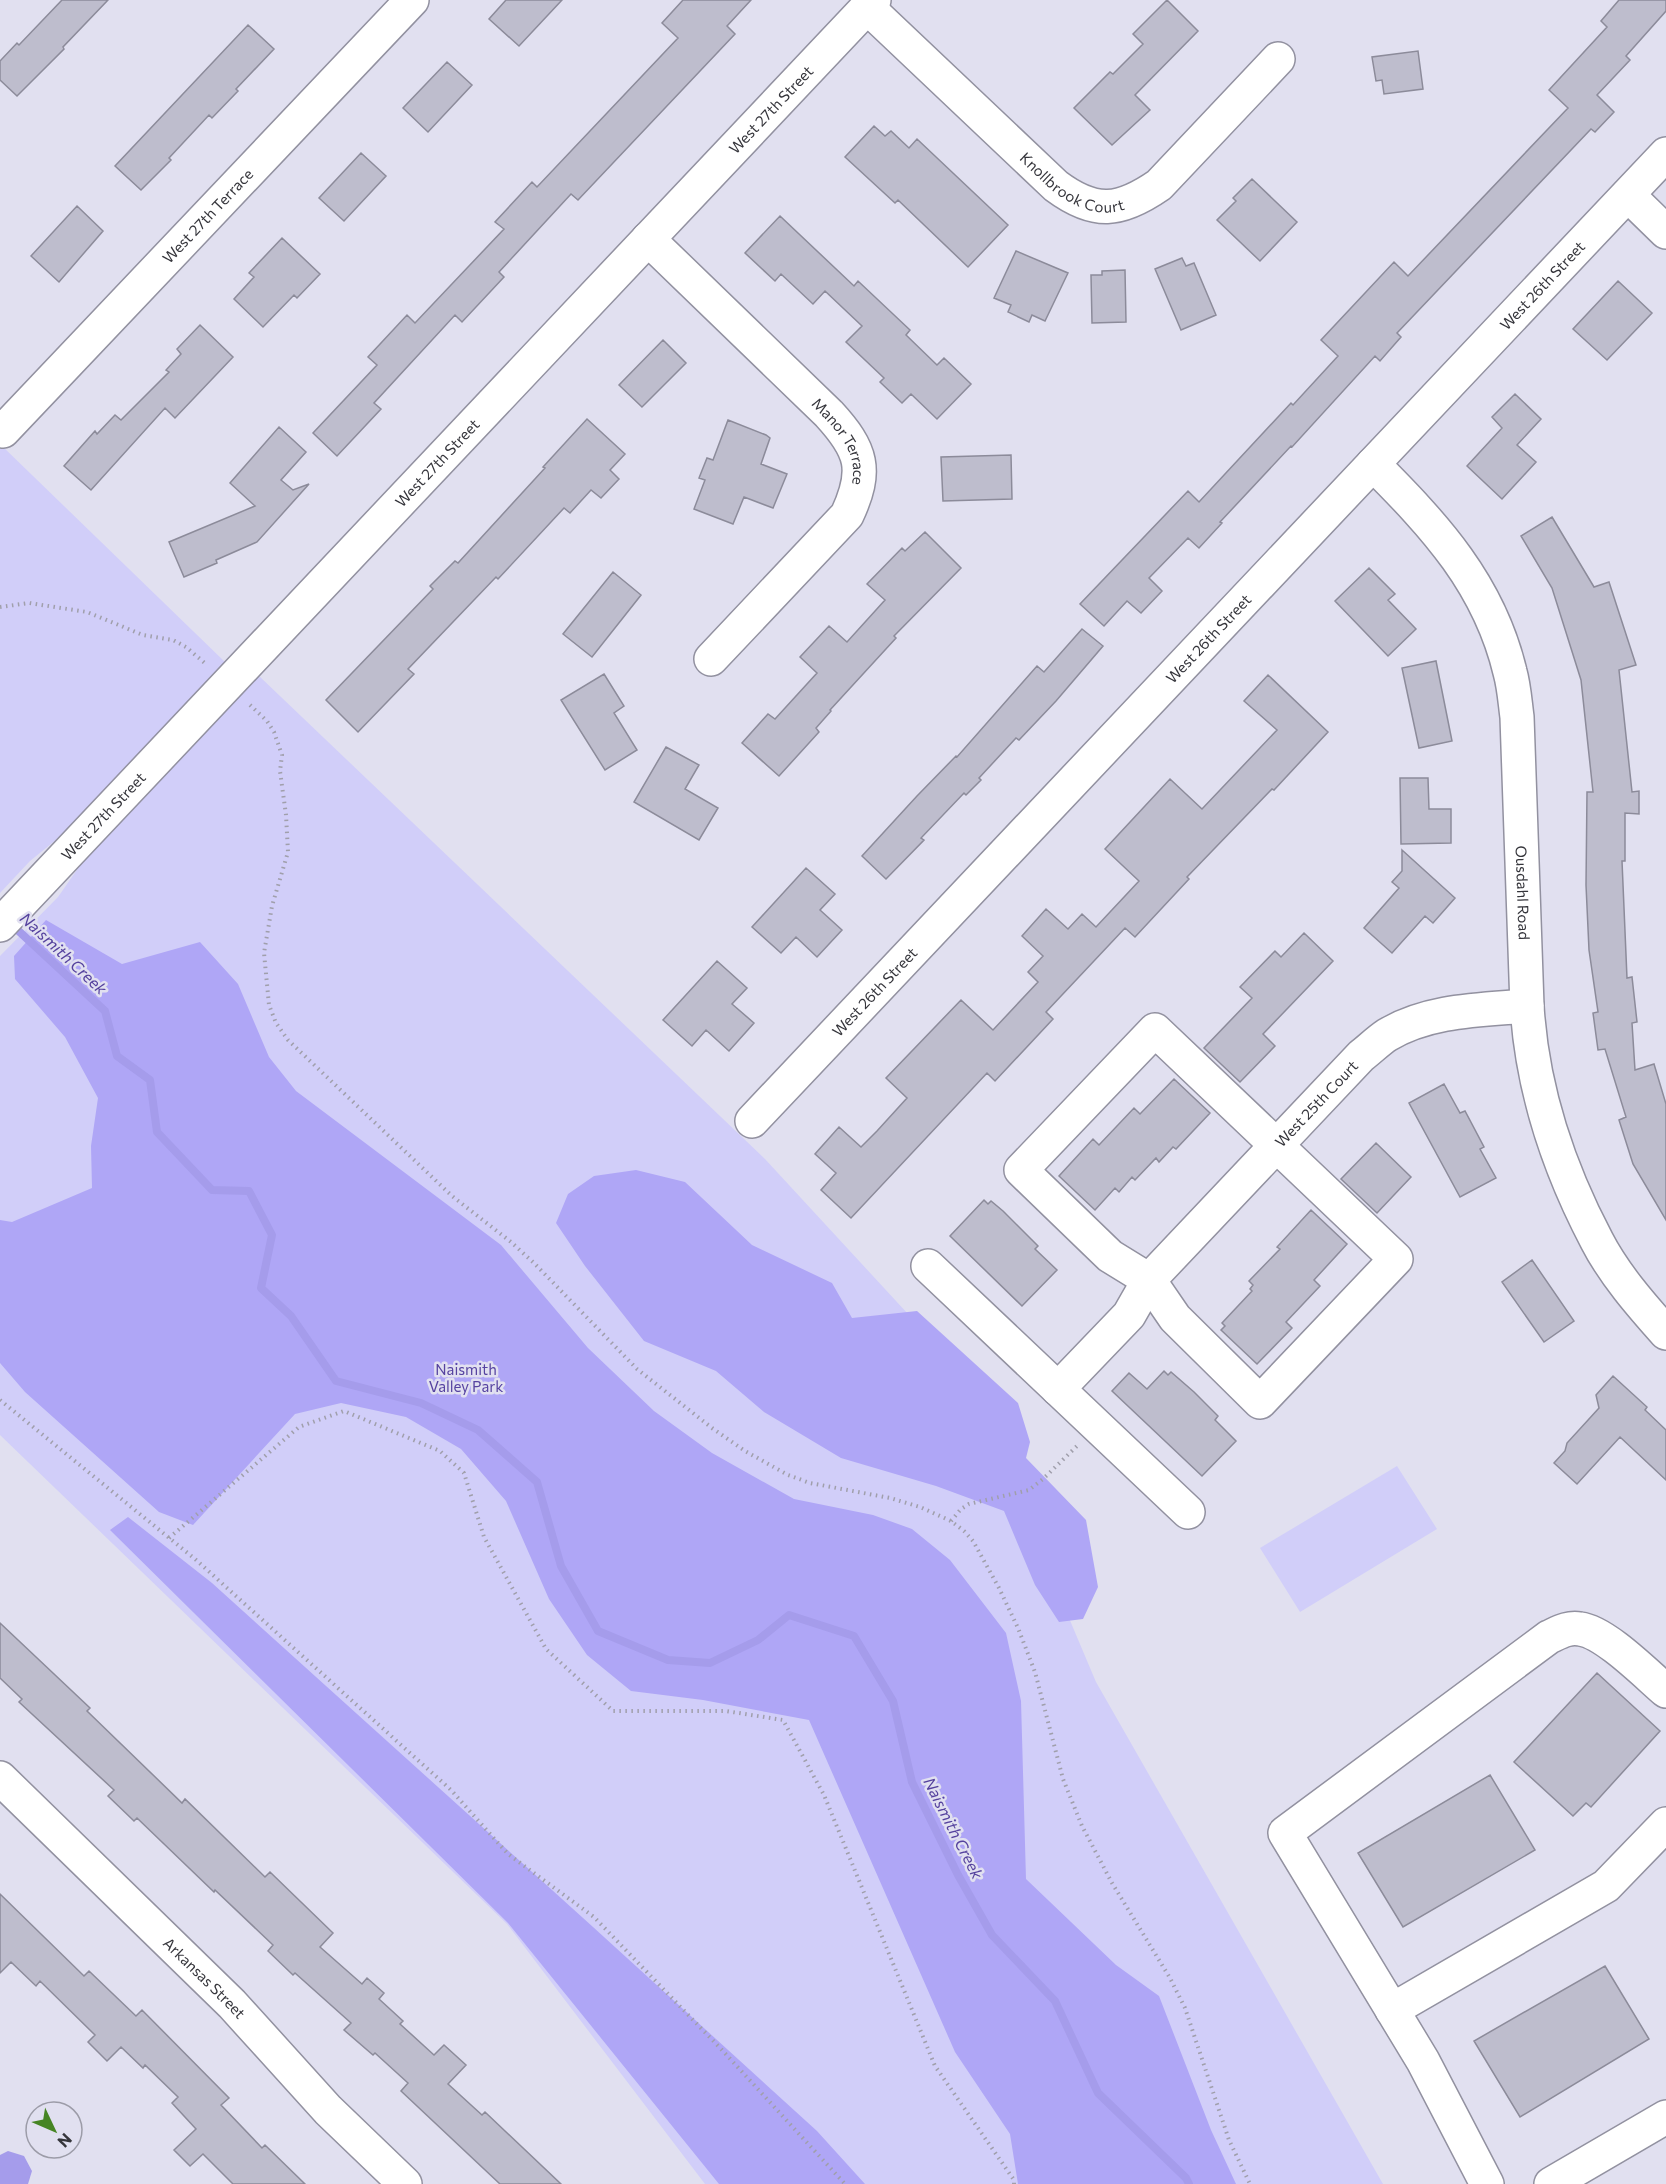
<svg xmlns="http://www.w3.org/2000/svg" width="1666" height="2184" font-family="Commissioner,sans-serif">
<style>
.green{fill:#d1cef9}
.forest{fill:#afa6f6}
.water{fill:#a59ceb}
.lines{fill:none;stroke-linecap:round;stroke-linejoin:round}
.stream{stroke:#a59ceb;stroke-width:8}
.building{fill:#bebdcd;stroke:#8c8b9a;stroke-width:1.5}
.minor-casing{stroke:#9291a0;stroke-width:36}
.path{stroke:#a09fab;stroke-width:4;stroke-dasharray:1.5 4.5;stroke-linecap:butt}
.minor{stroke:#fff;stroke-width:33}
.labels{text-anchor:middle;dominant-baseline:central;stroke-width:5;stroke-linejoin:round;paint-order:stroke}
.street-label{font-size:15px;fill:#35353b;stroke:#e1e0f0}
.park-label{font-size:15px;fill:#5643a0;stroke:#e1e0f0}
.water-label{font-size:16px;font-style:italic;fill:#55429e;stroke:#e1e0f0}
</style>
<rect width="100%" height="100%" fill="#e1e0f0"/>
<path class="green" d="M0,444L225,662L62,835L30,861L0,893Z
M258,675L765,1159L968,1379L1096,1682L1383,2184H705L507,1924L0,1435V956L58,897L88,854Z
M1397,1466L1437,1529L1300,1612L1260,1548Z"/>
<path class="forest" d="M46,920L122,964L200,942L238,984L269,1057L296,1091L501,1245L588,1348L654,1411L712,1453L794,1499L873,1515L912,1529L950,1560L1006,1633L1021,1701L1026,1879L1116,1965L1159,1996L1211,2130L1236,2184H1018L1010,2134L955,2052L809,1720L703,1700L631,1691L587,1655L549,1599L506,1501L461,1449L406,1417L341,1403L295,1414L193,1525L159,1512L25,1392L0,1363V1220L12,1222L92,1188L91,1146L98,1098L65,1037L15,979L14,956Z
M636,1170L685,1182L752,1245L832,1283L852,1318L917,1311L1018,1403L1030,1442L1026,1458L1086,1520L1098,1587L1083,1619L1059,1622L1035,1585L1004,1511L936,1486L841,1458L764,1412L716,1371L644,1341L585,1266L556,1223L568,1194L594,1176Z
M128,1517L212,1583L593,1927L817,2131L865,2184H719L508,1923L110,1530Z"/>
<path class="water" d="M8,2151L24,2156L32,2171L28,2184H0V2155Z"/>
<g class="lines">
<path class="stream" d="M10,923L105,1011L117,1056L150,1080L157,1132L212,1190L249,1191L272,1235L261,1288L291,1316L336,1381L421,1403L478,1430L537,1482L561,1566L598,1631L668,1660L710,1663L758,1640L789,1615L854,1636L893,1701L912,1782L958,1875L992,1935L1055,2001L1098,2093L1186,2178L1189,2184"/>
</g>
<path class="building" d="M62,0H108L63,47L64,49L17,96L0,80V61L17,43L19,45Z
M506,0H562L519,46L489,19Z
M683,0H751L727,26L735,34L578,200L571,194L499,272L504,277L462,322L455,315L374,403L381,409L337,456L313,433L377,365L368,357L407,315L415,323L504,229L495,222L532,182L537,187L678,38L662,23Z
M1167,0L1198,31L1135,95L1150,110L1112,145L1074,108L1110,72L1113,74L1143,44L1133,34Z
M1619,0H1666V11L1626,56L1630,60L1597,95L1614,112L1595,132L1591,129L1397,333L1401,337L1380,361L1375,356L1292,447L1291,446L1220,522L1222,523L1199,548L1188,538L1149,578L1162,591L1141,613L1127,601L1104,626L1080,604L1188,491L1199,502L1291,403L1293,405L1338,356L1321,340L1394,262L1408,276L1568,108L1549,90L1607,27L1601,21Z
M248,25L274,49L236,89L238,91L212,118L209,115L169,158L171,160L141,190L115,166Z
M1418,51L1423,89L1384,94L1382,80L1376,81L1372,57Z
M447,62L472,85L428,132L403,108Z
M874,126L885,136L891,131L909,148L917,139L1008,225L968,267L898,200L895,203L845,157Z
M361,153L386,176L344,221L319,198Z
M1252,179L1297,222L1260,261L1217,220L1236,201L1233,198Z
M77,206L103,231L59,282L31,256Z
M780,216L854,286L858,281L910,330L906,335L937,365L944,358L971,384L937,419L911,394L902,403L880,382L884,378L846,342L862,326L825,291L813,304L781,274L775,281L745,253Z
M282,238L320,274L297,298L294,295L263,327L234,299L254,277L249,273Z
M1016,251L1068,273L1045,321L1032,315L1029,322L1008,312L1011,305L994,298Z
M1182,258L1186,266L1194,263L1216,315L1181,330L1155,269Z
M1125,270L1126,322L1092,323L1091,275H1102V271Z
M1618,281L1652,313L1607,360L1573,329Z
M200,325L233,357L175,418L165,408L91,490L64,466L95,431L97,434L115,415L121,420L169,372L166,370L181,354L177,349Z
M663,340L686,363L642,407L619,385Z
M1515,394L1541,419L1517,445L1536,462L1502,499L1467,466L1502,428L1492,417Z
M587,419L625,454L610,470L619,479L601,498L591,490L570,513L564,508L498,579L496,577L408,669L414,674L358,732L326,700L433,589L430,586L455,561L458,563L545,468L543,467Z
M728,420L766,435L770,438L761,464L787,474L773,508L744,497L733,524L694,509L705,480L699,478L707,458L713,460Z
M279,427L306,452L281,480L293,490L309,484L257,542L216,560L217,563L184,577L169,542L255,506L230,483Z
M1011,455L1012,499L943,501L941,457Z
M1552,517L1594,587L1609,582L1636,665L1619,670L1632,792L1639,791V814L1625,813V861H1622L1627,978L1632,977L1637,1022L1632,1023L1635,1070L1654,1064L1666,1104V1220L1633,1164L1619,1120L1626,1117L1605,1049L1598,1050L1593,1013L1598,1012L1589,950L1586,885L1587,792H1593L1581,680L1552,588L1521,536Z
M925,532L961,568L894,636L896,638L830,710L831,711L816,728L819,732L779,776L742,743L768,714L775,719L817,673L800,657L829,626L847,642L885,600L867,584L902,548L905,551Z
M1369,568L1395,594L1388,600L1416,629L1388,656L1335,601Z
M613,572L641,595L592,657L563,634Z
M1082,629L1103,646L1056,701L1019,740L1016,738L979,778L981,780L966,795L964,793L921,838L924,840L886,879L862,856L917,796L956,756L957,757L1037,666L1044,672Z
M1436,661L1452,741L1419,748L1402,668Z
M604,674L624,706L614,713L637,750L605,770L561,700Z
M1268,675L1328,732L1274,790L1272,789L1187,877L1189,879L1135,937L1125,928L1046,1012L1053,1019L995,1081L987,1073L851,1218L821,1190L836,1173L815,1154L839,1127L861,1147L877,1131L907,1098L886,1078L961,1000L993,1030L1038,982L1028,972L1043,956L1022,936L1046,909L1068,929L1082,914L1096,927L1139,881L1105,849L1170,779L1202,809L1277,730L1244,701Z
M666,747L699,765L685,789L718,808L699,840L634,802Z
M1400,778H1428L1429,809H1451V843L1401,844Z
M1402,850L1455,898L1433,923L1425,916L1392,953L1364,928L1399,888L1392,882L1402,871Z
M806,868L835,894L820,910L842,930L817,957L796,937L781,953L752,927Z
M1304,933L1333,961L1263,1034L1275,1046L1240,1082L1204,1048L1252,998L1240,987L1275,951L1281,957Z
M717,961L747,988L732,1004L754,1023L729,1051L706,1030L692,1046L663,1020Z
M1174,1079L1210,1113L1176,1149L1173,1147L1159,1162L1156,1158L1135,1180L1132,1177L1119,1192L1115,1188L1095,1210L1059,1176L1093,1139L1099,1145L1134,1108L1140,1114Z
M1444,1084L1460,1113L1465,1111L1484,1147L1480,1149L1496,1178L1460,1197L1409,1103Z
M1376,1143L1411,1177L1377,1213L1341,1179Z
M984,1200L988,1204L991,1201L1003,1211L1038,1246L1035,1249L1057,1270L1022,1306L950,1236Z
M1311,1210L1347,1244L1314,1280L1320,1286L1286,1322L1292,1328L1257,1364L1221,1330L1225,1326L1222,1323L1252,1291L1250,1289L1253,1285L1249,1281L1280,1249L1277,1247Z
M1532,1260L1574,1321L1544,1342L1502,1282Z
M1164,1371L1168,1375L1171,1372L1194,1392L1218,1416L1215,1420L1236,1441L1202,1476L1112,1391L1129,1373L1147,1389Z
M1613,1376L1647,1407L1645,1410L1666,1430V1480L1620,1437L1577,1484L1554,1463L1565,1451L1567,1443L1599,1408L1596,1395Z
M0,1623L90,1708L87,1711L182,1803L185,1799L265,1877L270,1872L333,1933L320,1947L362,1984L367,1978L384,1993L379,1999L403,2021L400,2024L434,2055L444,2045L466,2065L448,2084L482,2115L485,2112L561,2184H500L401,2091L408,2083L375,2053L373,2055L344,2030L351,2023L295,1973L293,1975L268,1951L273,1945L215,1890L214,1892L137,1818L134,1821L108,1796L114,1790L19,1702L22,1699L0,1678Z
M1597,1673L1660,1731L1591,1807L1586,1803L1573,1816L1514,1762Z
M1490,1775L1535,1850L1403,1927L1358,1853Z
M0,1894L84,1976L89,1971L136,2016L142,2010L229,2098L221,2105L262,2148L265,2145L305,2184H233L203,2154L190,2166L174,2150L196,2129L172,2103L178,2097L145,2065L143,2068L121,2047L107,2061L88,2042L95,2035L40,1981L36,1986L11,1962L0,1973Z
M1605,1966L1649,2039L1520,2117L1474,2041Z"/>
<g class="lines">
<g class="minor-casing">
<g id="minor">
<path id="s1" d="M867,7L1056,186C1095,215 1120,212 1159,185L1278,59"/>
<path d="M1628,195L1666,232"/>
<path id="s2" d="M648,239L829,414C862,450 868,470 847,515L711,659"/>
<path id="s3" d="M3,431L412,0"/>
<path id="s4" d="M1373,464C1435,526 1489,584 1510,672C1514,686 1515,702 1517,717L1527,1006C1532,1088 1559,1169 1597,1241C1614,1274 1641,1305 1666,1333"/>
<path id="s5" d="M0,925L874,0"/>
<path d="M1155,1030L1396,1259L1260,1402L1175,1318L1149,1280L1110,1256L1021,1170Z"/>
<path id="s6" d="M752,1121L1666,154"/>
<path d="M928,1266L1188,1512"/>
<path id="s7" d="M1058,1389L1129,1315L1149,1280L1361,1056C1370,1049 1378,1041 1387,1035C1429,1010 1479,1010 1527,1006"/>
<path id="s8" d="M0,1778L232,2004L328,2110L405,2184"/>
<path d="M1392,2010L1606,1886L1666,1824"/>
<path d="M1487,2184L1423,2061L1285,1833L1549,1637C1560,1632 1568,1627 1580,1629C1605,1632 1646,1674 1666,1691"/>
<path d="M1551,2184L1666,2117"/>
</g>
</g>
<path class="path" d="M0,607L29,603L87,612L143,635L173,640L186,647L207,665
M250,705L267,721L274,732L282,755L280,771L286,815L288,852L272,906L264,953L269,1005L276,1023L288,1040L452,1196L511,1242L534,1263L637,1369L712,1428L745,1451L788,1475L810,1483L890,1498L920,1507L951,1521L964,1531L973,1541L999,1588L1018,1628L1035,1672L1063,1779L1082,1826L1112,1883L1170,1978L1185,2008L1229,2140L1250,2184
M0,1400L195,1559L451,1790L508,1854L594,1917L722,2050L845,2184
M951,1521L961,1509L969,1504L1029,1490L1043,1479L1077,1446
M169,1538L299,1427L344,1411L440,1451L464,1473L484,1537L546,1649L613,1711H726L783,1720L824,1795L935,2066L1014,2180V2184"/>
<use href="#minor" class="minor"/>
</g>
<g class="labels">
<g class="street-label">
<text stroke="none"><textPath href="#s5" startOffset="1122">West 27th Street</textPath></text>
<text stroke="none"><textPath href="#s1" startOffset="274">Knollbrook Court</textPath></text>
<text stroke="none"><textPath href="#s3" startOffset="297">West 27th Terrace</textPath></text>
<text stroke="none"><textPath href="#s6" startOffset="1150">West 26th Street</textPath></text>
<text stroke="none"><textPath href="#s2" startOffset="282">Manor Terrace</textPath></text>
<text stroke="none"><textPath href="#s5" startOffset="636">West 27th Street</textPath></text>
<text stroke="none"><textPath href="#s6" startOffset="664">West 26th Street</textPath></text>
<text stroke="none"><textPath href="#s5" startOffset="150">West 27th Street</textPath></text>
<text stroke="none"><textPath href="#s4" startOffset="474">Ousdahl Road</textPath></text>
<text stroke="none"><textPath href="#s6" startOffset="178">West 26th Street</textPath></text>
<text stroke="none"><textPath href="#s7" startOffset="386">West 25th Court</textPath></text>
<text stroke="none"><textPath href="#s8" startOffset="286">Arkansas Street</textPath></text>
</g>
<g class="park-label">
<text x="466" y="1369">Naismith<tspan x="466" dy="17">Valley Park</tspan></text>
</g>
<g class="water-label">
<text transform="translate(64 953) rotate(43)">Naismith Creek</text>
<text transform="translate(954 1828) rotate(63)">Naismith Creek</text>
</g>
</g>
<g transform="translate(54 2130) rotate(134)"><circle r="28" fill="#e1e0f0" stroke="#9c9ca8" stroke-width="1.5"/>
<path d="M0-4.5L10 22L0 15L-10 22Z" fill="#468524"/>
<text y="-9" font-size="16" font-weight="bold" text-anchor="middle" fill="#35353b">N</text>
</g>
</svg>
